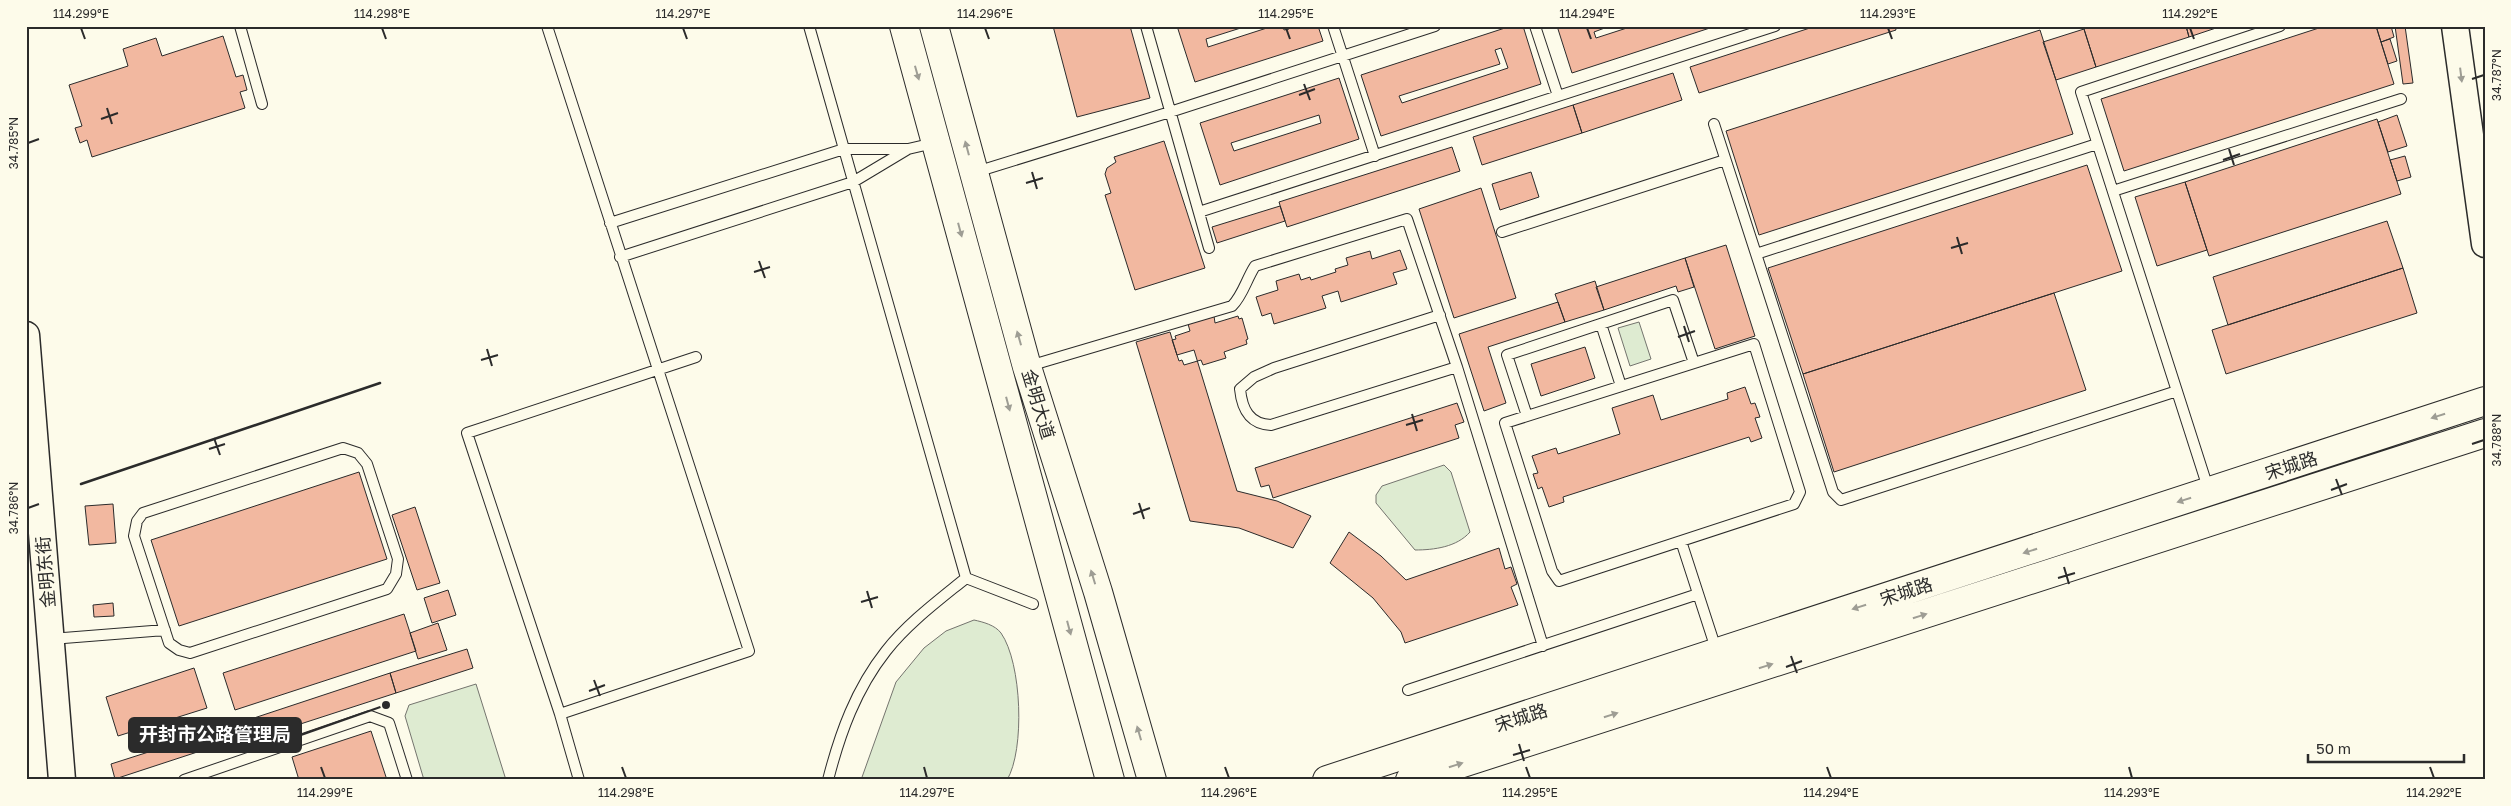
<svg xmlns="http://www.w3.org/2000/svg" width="2511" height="806" font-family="'Golos Text','Noto Sans SC',sans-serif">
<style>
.green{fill:#deebd1;stroke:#74746e}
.building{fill:#f2b8a0;stroke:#2b2b2b;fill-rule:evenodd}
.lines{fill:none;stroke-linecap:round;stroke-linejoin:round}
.lane-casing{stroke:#2b2b2b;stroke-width:12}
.secondary-casing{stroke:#2b2b2b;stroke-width:29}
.primary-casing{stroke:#2b2b2b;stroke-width:30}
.lane{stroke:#fdfbea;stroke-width:10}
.secondary{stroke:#fdfbea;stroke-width:26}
.primary{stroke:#fdfbea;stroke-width:28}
.wall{stroke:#2b2b2b;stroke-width:2.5}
.oneway{fill:#9e9d94}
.ticks{fill:none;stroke:#2b2b2b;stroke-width:2}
.labels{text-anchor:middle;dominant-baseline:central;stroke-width:4;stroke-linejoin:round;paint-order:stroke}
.street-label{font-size:18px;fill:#2b2b2b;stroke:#fdfbea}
.leader{fill:none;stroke:#2b2b2b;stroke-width:2}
.callout-dot{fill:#2b2b2b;stroke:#fdfbea;stroke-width:2}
.callout{fill:#2b2b2b;stroke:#2b2b2b;stroke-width:2}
.callout-label{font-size:19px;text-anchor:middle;font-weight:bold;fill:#fff}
.neatline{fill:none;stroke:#2b2b2b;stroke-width:2}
.ticks-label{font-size:12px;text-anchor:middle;fill:#2b2b2b}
</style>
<rect width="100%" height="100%" fill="#fdfbea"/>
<path class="green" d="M1639,322L1651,359L1630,366L1618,328Z
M1444,465L1451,472L1470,532C1457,547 1434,550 1415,550L1376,503V495L1382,486Z
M974,620C983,622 995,625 1001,633C1022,663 1025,750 1007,780H861L896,682L924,648L946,631Z
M476,684L506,780H424L405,716L409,705Z"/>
<path class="building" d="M1053,26H1130L1150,98L1077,117Z
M1177,26H1247L1206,39L1208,47L1273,26H1283L1284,30L1289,29V26H1318L1323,41L1195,82Z
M1511,26H1523L1541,84L1381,136L1361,75ZM1501,48L1508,68L1402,103L1399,96L1500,64L1495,50Z
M1557,26H1610L1594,32L1596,38L1633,26H1716L1572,73Z
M1816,26H1895L1896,30L1699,93L1690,67Z
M2083,26H2186L2189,37L2096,67Z
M2186,26H2222L2189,37Z
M2325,26H2376L2394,84L2124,171L2101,99Z
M2376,26H2391L2394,37L2381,42Z
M2395,26H2405L2413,83L2403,84Z
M2084,29L2096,67L2056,80L2043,42Z
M2040,30L2073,134L1759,235L1726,131Z
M223,36L236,77L243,75L247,90L240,92L245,108L92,157L87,140L80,143L75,128L82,126L69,85L128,66L123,49L156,38L162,56Z
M2390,39L2397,61L2388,64L2381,42Z
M1673,73L1682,100L1582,133L1573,105Z
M1339,78L1359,139L1220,185L1200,123ZM1319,115L1321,123L1234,151L1231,143Z
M1573,105L1582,133L1482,165L1473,137Z
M2397,115L2407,146L2388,152L2378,122Z
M2377,119L2401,194L2209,256L2185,182Z
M1164,141L1205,268L1135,290L1105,195L1111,193L1105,174L1107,168L1116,162L1114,157Z
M1452,147L1460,171L1287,227L1279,202Z
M2405,156L2411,177L2397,181L2390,160Z
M2087,165L2122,271L1803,374L1768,268Z
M1531,172L1539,197L1500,210L1492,184Z
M2185,182L2207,250L2157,266L2135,197Z
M1481,188L1516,298L1454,318L1419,209Z
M1280,206L1285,221L1217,243L1212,227Z
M2387,221L2403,268L2228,325L2213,277Z
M1726,245L1755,336L1715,349L1685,258Z
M1400,250L1407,269L1393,273L1397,284L1341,302L1338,291L1322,296L1326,308L1274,324L1271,313L1262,316L1256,297L1278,290L1276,281L1299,274L1301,280L1310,277L1311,280L1336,272L1335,269L1348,265L1346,258L1370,251L1372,259Z
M1685,258L1694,287L1678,292L1676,286L1604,310L1596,287Z
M2403,268L2417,313L2226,374L2212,330Z
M1595,281L1604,310L1565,322L1555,294Z
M2054,293L2086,390L1834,472L1803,374Z
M1558,302L1565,322L1488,347L1506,403L1484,411L1459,334Z
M1214,316L1215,323L1238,316L1239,319L1242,318L1248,339L1246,340L1247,344L1224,352L1226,358L1203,365L1201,360L1184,365L1182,360L1179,361L1172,340L1176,339L1175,336L1190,331L1188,324Z
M1170,332L1177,355L1194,350L1237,491L1277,501L1311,516L1293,548L1239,528L1190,521L1136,342Z
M1585,347L1595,378L1541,396L1531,364Z
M1745,387L1751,404L1755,403L1760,417L1755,418L1762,438L1751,442L1749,437L1563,497L1564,502L1549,507L1542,487L1538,489L1533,474L1538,473L1532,456L1556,448L1558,454L1620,434L1612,408L1653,395L1661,420L1728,399L1727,393Z
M1457,403L1464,422L1455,425L1459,438L1273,498L1269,485L1261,487L1255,468Z
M359,472L387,559L179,626L151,540Z
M113,504L116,543L89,545L85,506Z
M415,507L440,583L417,590L392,515Z
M1349,532L1381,556L1406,580L1499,548L1505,569L1511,567L1517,584L1511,587L1518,605L1405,643L1401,632L1373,598L1330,563Z
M448,590L456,615L432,623L424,598Z
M113,603L114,616L94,617L93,605Z
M404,614L416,651L235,710L223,673Z
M438,623L447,650L418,659L410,633Z
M467,649L473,668L396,693L390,673Z
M194,668L207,708L118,736L106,697Z
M390,673L396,693L248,741L242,722Z
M233,725L237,739L115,779L111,764Z
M371,731L387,780H299L292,757Z"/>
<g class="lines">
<g class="lane-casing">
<path id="lane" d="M240,26L262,104
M547,26L749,651L560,714
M809,26L966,578C939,600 908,623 886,651C856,689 840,733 828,780
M1146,26L1209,248
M1333,26L1375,156
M1535,26L1558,96
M1714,124L1833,492L1841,500L2177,391
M908,149L934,143
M976,172L1170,112L1435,26
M2113,191L2401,99
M1199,212L1775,26
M610,223L844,149H908L853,182L620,257
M1502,232L1725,160
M1756,254L2097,144
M1440,315L1274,368L1254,377L1240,389C1242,409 1249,424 1271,425L1457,367
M1601,324L1621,386
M1754,344L1800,492L1794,504L1559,581L1552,571L1505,423Z
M1029,366L1232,306C1243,295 1246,280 1255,266L1407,219L1457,367L1543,646
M1527,416L1507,355L1673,300L1694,363
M343,448L358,453L367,464L398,559L396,574L387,589L190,653L179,650L169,643L134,536L137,521L143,513Z
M2209,491L2081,92L2280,26
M1681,541L1717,652
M966,578L1033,604
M51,639L165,630
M1408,690L1698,594
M184,780L370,716L389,723L407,780
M579,780L560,714L467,433L696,357"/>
</g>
<g class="secondary-casing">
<path id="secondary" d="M2455,26L2485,244
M26,335L62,780"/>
</g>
<g class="primary-casing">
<path id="primary" d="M904,26L1110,780
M934,26L1027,367L1098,592L1152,780
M1327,780L2485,401
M1410,780L2485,433"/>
</g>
<use href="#lane" class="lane"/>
<use href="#secondary" class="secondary"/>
<use href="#primary" class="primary"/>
<path class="wall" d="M81,484L380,383"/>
</g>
<defs><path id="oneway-solid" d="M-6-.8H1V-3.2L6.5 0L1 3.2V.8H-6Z" transform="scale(1.25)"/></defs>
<g class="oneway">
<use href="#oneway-solid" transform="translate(917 73) rotate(74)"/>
<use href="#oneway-solid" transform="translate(2461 75) rotate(83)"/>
<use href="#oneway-solid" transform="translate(967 148) rotate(-105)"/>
<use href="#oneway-solid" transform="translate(960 230) rotate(75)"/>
<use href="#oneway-solid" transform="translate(1019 338) rotate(-106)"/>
<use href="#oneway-solid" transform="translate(1008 404) rotate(75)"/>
<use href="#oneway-solid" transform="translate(2438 416) rotate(162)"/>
<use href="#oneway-solid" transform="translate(2184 500) rotate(162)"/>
<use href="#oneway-solid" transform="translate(2030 551) rotate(162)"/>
<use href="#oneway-solid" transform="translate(1093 577) rotate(-107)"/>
<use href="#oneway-solid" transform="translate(1859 607) rotate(162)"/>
<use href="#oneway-solid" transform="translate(1920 616) rotate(-18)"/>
<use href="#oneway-solid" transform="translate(1069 628) rotate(75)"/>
<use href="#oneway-solid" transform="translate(1766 666) rotate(-18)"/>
<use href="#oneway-solid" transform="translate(1611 715) rotate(-18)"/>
<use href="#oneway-solid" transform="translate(1139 733) rotate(-106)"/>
<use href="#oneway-solid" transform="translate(1456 765) rotate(-18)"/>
</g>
<path class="ticks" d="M81,28L85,39M382,28L386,39M683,28L687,39M985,28L989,39M1286,28L1290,39M1587,28L1591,39M1888,28L1892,39M2190,28L2194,39M2472,79L2484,75M1304,84L1310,100M1299,95L1315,89M107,108L112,124M101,119L118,113M28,143L39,139M2229,149L2234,165M2223,160L2240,154M1032,172L1037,189M1026,183L1043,178M1957,237L1962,254M1951,248L1968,243M759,261L765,278M754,272L770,267M1684,326L1689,342M1678,337L1695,331M487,349L492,366M481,360L498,355M1412,414L1417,431M1406,425L1423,420M214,438L220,455M2472,444L2484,440M209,449L225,444M2336,479L2342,495M2331,490L2347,484M1139,503L1144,519M28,508L39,504M1133,514L1150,508M2064,567L2069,584M2058,578L2075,573M867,591L872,608M861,602L878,597M1791,656L1797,673M1786,667L1802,661M594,680L600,696M589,691L605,685M1519,744L1524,761M1513,755L1530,750M321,767L325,778M622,767L626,778M924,767L927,778M1225,767L1229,778M1526,767L1530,778M1827,767L1831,778M2129,767L2132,778M2430,767L2434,778"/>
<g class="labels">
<g class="street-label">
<text transform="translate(1039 404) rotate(73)">金明大道</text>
<text transform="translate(2291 465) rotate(-18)">宋城路</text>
<text transform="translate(45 572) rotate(-95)">金明东街</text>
<text transform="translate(1906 591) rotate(-18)">宋城路</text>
<text transform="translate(1521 717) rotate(-18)">宋城路</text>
</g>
</g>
<path class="leader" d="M386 705L301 735"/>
<circle class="callout-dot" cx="386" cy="705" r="5"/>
<rect class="callout" x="129" y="718" width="172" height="34" rx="5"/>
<g class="callout-label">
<text x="215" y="741">开封市公路管理局</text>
</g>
<rect width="2511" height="806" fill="none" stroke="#fdfbea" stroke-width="55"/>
<path d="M2308 754v8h156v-8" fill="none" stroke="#2b2b2b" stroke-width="2.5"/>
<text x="2316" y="754" font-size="15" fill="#2b2b2b" stroke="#fdfbea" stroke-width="4" paint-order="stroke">50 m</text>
<rect x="28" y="28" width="2456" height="750" class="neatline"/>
<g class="ticks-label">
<text x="81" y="18">114.299°E</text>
<text x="382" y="18">114.298°E</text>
<text x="683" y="18">114.297°E</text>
<text x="985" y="18">114.296°E</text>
<text x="1286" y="18">114.295°E</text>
<text x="1587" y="18">114.294°E</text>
<text x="1888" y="18">114.293°E</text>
<text x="2190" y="18">114.292°E</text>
<text transform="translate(2497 75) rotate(-90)" y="4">34.787°N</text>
<text transform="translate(14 143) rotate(-90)" y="4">34.785°N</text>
<text transform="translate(2497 440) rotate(-90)" y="4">34.788°N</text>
<text transform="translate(14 508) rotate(-90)" y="4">34.786°N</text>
<text x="325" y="797">114.299°E</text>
<text x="626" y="797">114.298°E</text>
<text x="927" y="797">114.297°E</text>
<text x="1229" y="797">114.296°E</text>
<text x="1530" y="797">114.295°E</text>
<text x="1831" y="797">114.294°E</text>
<text x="2132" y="797">114.293°E</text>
<text x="2434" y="797">114.292°E</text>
</g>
</svg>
